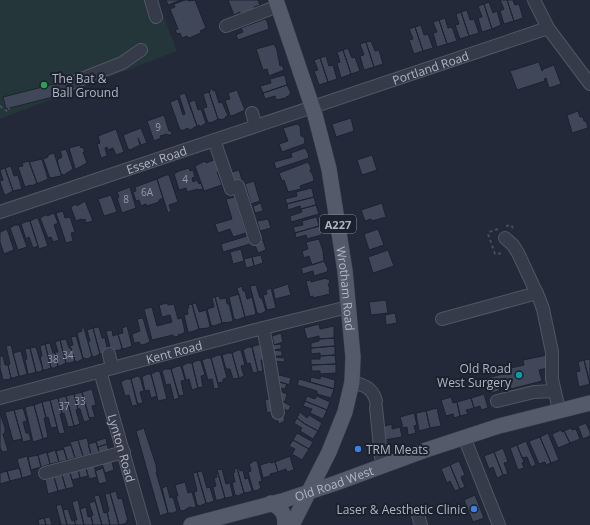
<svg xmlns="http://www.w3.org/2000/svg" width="590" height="525" font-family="'Open Sans',sans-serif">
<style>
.green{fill:#25363a}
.building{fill:#3f4758;stroke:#1d222f}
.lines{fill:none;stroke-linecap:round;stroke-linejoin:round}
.minor-casing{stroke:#515663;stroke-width:14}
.major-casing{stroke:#3f4452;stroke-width:16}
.path{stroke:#425156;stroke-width:2;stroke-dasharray:3 3;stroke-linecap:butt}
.minor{stroke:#363b49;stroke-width:12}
.major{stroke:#545a69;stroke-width:15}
.leisure-dot{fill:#2e9e5b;stroke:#1b212d;stroke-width:1.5}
.culture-dot{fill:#0f9aa8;stroke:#1b212d;stroke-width:1.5}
.shop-dot{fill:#3f7fe0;stroke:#1b212d;stroke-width:1.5}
.labels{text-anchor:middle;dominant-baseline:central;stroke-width:4;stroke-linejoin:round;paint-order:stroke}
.number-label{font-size:10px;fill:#949aaa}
.shield{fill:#1b212d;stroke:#848997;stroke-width:1}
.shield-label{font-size:11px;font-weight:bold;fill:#b1b6c5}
.street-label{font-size:12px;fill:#b1b6c5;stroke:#1b212d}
.poi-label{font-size:12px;fill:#b1b6c5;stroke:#1b212d;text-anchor:start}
</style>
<rect width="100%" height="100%" fill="#232938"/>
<path class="green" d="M0,0H157L177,51L0,119Z"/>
<path class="building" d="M166,0H181L168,5Z
M185,0H188L189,1L195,0L206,28L200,31L201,33L189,38L187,36L182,38L180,33L177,34L175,30L178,29L170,9L175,7L174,4Z
M228,0H258L260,5L254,7L255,10L241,15L240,12L234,15Z
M500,0H507L514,21L504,24L500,11L504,9Z
M507,0H513L515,5L519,4L523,18L514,21Z
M489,2L493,13L497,11L501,25L492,29L484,4Z
M484,4L492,29L482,32L478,18L482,17L478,6Z
M467,10L470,20L474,19L479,33L469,36L461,12Z
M461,12L469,36L460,39L455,25L459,24L456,14Z
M445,18L448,28L452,27L457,41L447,44L439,20Z
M265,19L267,21L269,29L238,40L236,35L243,32L241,28Z
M439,20L447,44L437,47L433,33L437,32L433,22Z
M421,25L424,35L428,34L433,48L423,51L415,27Z
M415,27L423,51L414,54L409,40L413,39L409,29Z
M371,41L375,51L379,50L383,64L374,67L366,42Z
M366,42L374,67L364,70L360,56L364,55L360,44Z
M274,44L277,50V51L280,66L282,65L284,70L269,76L267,69L263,70L256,49Z
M348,48L352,58L355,57L360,71L351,74L343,50Z
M343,50L351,74L341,78L337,63L340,62L337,52Z
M326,56L329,66L333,65L337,79L328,82L320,58Z
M320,58L328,82L319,85L314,71L318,70L314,60Z
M539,62L542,71L543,70V69L554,65L561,84L549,88L546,78L544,79L545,81L517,90L510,71Z
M284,75V76H285L287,85L263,93L260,86L271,83L270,79Z
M54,84L55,89L57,88L59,93L56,94L57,96L6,109L3,97Z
M287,85L291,93H290V95L286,97V98L276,100L275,96L265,99L263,93Z
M212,88L213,91L215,90L219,103L222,102L228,116L225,117L226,118L221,120L220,119H218L209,92H210V89Z
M237,90L245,110L232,116L230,115L225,100L230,99L228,93Z
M209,92L218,119L211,123L210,122L208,123L203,108L207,107L203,94Z
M185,93L197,126L190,130L187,128L186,129L182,131V130H180L170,102L178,99L183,115L185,114L179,95Z
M195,100L198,110L201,109L206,123L200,127L199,125L197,126L189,102Z
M578,111L580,117H583L584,121H586L588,128L572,133L567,115Z
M164,115L169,131H171L172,133L171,135H168L167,134L160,136L161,138L154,141L147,121Z
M351,118L354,131L336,137L332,124Z
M297,124L300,126L301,136L304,137L305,141L304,144L282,152L279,144L288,141L283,128Z
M141,128L147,143L141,145L138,138L140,145L130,150L128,149L123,135Z
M116,129L124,152L116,155L113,148L108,150L107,147L105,148L107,156L101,158L97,144L100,143L98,136Z
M80,145L81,148L83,147L85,152H83L87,163L76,169L75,168L69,148Z
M305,148L308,153L309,158L276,169L274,162L292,157L291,153Z
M66,149L73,169L64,175L61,174L57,160L62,157L60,151Z
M54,153L61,174V176L50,178L43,159L48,157V155Z
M372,155L377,170L362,175L357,160Z
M42,159L48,179L39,183H37L29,162Z
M216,159L220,171L217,172L222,185L204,191L195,166L205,161L206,163Z
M29,161L37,183L32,186L31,185L25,187L18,167L23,166L22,163Z
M308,162L311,168L310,171L313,175L314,181L300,186L301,189L288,192L284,180L282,181L279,173Z
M11,166L14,176L18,175L22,189L13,191L5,168Z
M5,168L13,191L6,195L4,194L0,182V181L3,180L0,170Z
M189,168L190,171L193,170L195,177L192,178L193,182L197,180L199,184L201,183L203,189L198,190V189L187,192L186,188L179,190L174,174L179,171Z
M239,170L242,180L232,183L229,173Z
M166,175H169L178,202L169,205L171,211L168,213L157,179Z
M157,179L163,198L159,200V202L147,206L146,204L141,206L139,200L136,201L133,192L136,191L135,187Z
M254,181L260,201L251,204L245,184Z
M130,187L136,208L122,213L117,198L119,197L117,192Z
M311,188L312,189L314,197L287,204L285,199L297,196L296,192Z
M111,195L117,212L104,216L98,199Z
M235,197L246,233L233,237L230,229L218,233L215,224L232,219L226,199Z
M314,197L316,205L301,209L300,206L288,210L287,204Z
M85,201L93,221L86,223L85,219L82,220L81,219L76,221L71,208L72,206L76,204L77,206Z
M261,203L263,211L255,213L253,206Z
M382,203L386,217L372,221L371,219L365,221L361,210Z
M316,205L319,214L291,222L290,216L302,212L301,209Z
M63,211L65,218L70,217L75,232L71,233L73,241L66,243L56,213Z
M54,213L58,223L54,225L59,240L53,242L51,237L48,238L40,218L47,214V216Z
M316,217L317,218L319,226L295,233L293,227L303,225L302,221Z
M36,218H38L48,246L39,249L30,221Z
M268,219L271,228L260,231L257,221Z
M30,221L38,246L33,248L29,237L26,239L21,224L25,222Z
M15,225H19L27,247L18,250L10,228Z
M319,226L322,234L321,235L307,239L306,235L296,238L295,233Z
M7,229L14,250L4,254L0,242V232Z
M378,229L384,245L369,250L364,234Z
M247,236L250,244L223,252L221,244Z
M319,239L323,251L324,261L312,265L309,256L304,258L302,251L308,249L306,242Z
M263,240L266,250L258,253L254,242Z
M241,249L244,261L233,264L230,252Z
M388,250L394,266L373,273L368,257Z
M261,255L263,263L254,266L252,257Z
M252,257L254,266L246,268L244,259Z
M324,261L328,269L327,272L314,276L313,271L303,274L301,268Z
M326,278V279H329L330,283L328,284L330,289L329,290L330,294L313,298V296L310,297L306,281L311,280V282Z
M288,284L291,295L275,299L273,289Z
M256,285L260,298H262L266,311L261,314L257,313L250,286Z
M242,286L243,291H245L247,299L252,297L256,314L254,315L245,317L237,288Z
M271,288L276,308L267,310L263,295L267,294L266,290Z
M239,294L245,317L237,320L234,319L229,297Z
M219,296L220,299L226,298L227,304H229L233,320L231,322L222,323L215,297Z
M215,297L222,323L214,326L211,325L207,309L214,307L212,298Z
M386,300L388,313L371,315L369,302Z
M167,303L168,305L174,304L178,319L182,318L185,332L180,335L178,334L179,336L174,337L173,335L152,340L144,309L152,307L157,326L172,322L170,315L162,317L159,305Z
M196,303L199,312L206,310L210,326L208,328L199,329L192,304Z
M192,304L199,329L191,332H188L184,315L188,314L187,309L189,308L188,305Z
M395,313L397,323L386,325L385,315Z
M143,318L150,342L143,345L140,344L139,342L134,343L132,334L140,331L137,319Z
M319,324L320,329L334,326V338L319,339V336L307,339L304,328Z
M127,326L132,346L124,349L122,348L118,334L123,333L122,328Z
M99,327L102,338H105L108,352L104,354H100L93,328Z
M81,328H84L92,356L88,359L83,358L77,333L82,331Z
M93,328L100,354L94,357L92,356L88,342L90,341L87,330Z
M112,330L113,336L118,334L122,348L120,350L111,351L106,331Z
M281,333L283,342L274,345L272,336Z
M76,336L83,359L77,362L75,361L70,346L73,345L71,337Z
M334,338L335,346L311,348V343L319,341V339Z
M66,339L69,348H71L75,361L70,363H66L60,340Z
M60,340L66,363L60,366H58L55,352H58L55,342Z
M50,343L53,353L55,352L58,366L54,368H51L45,344Z
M45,344L51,368L45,370H43L40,356H42L40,346Z
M281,344V349L272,350V345Z
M11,345L19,376L13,378H11L8,365L10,364L6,346Z
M256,345H261L265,359L261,360L263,371L258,372L252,347Z
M335,346V355L320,356V353L311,354V348Z
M36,347L43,370L39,372H36L30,348Z
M248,347H252L258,372L253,373L250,363L247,364L243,350Z
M30,348L36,372L30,374H28L25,360L27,359L25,349Z
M238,350H241L245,365L241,366L244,376L239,378L232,353Z
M273,350L282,351V356H272Z
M21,351L27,374L22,376H19L13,353Z
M228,353H232L239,378L233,379L230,369H226L222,355Z
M218,355H221L227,378L223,379V382L218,383L211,358Z
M335,355L336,364L311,365V359H320V356Z
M547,355V368L539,370L542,381L511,389L510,386L499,389V391L491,393L487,378L507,373L506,369L524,365L523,360Z
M0,356H3L5,365H8L11,378L10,379L3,380L0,368Z
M274,357L285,358L284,362L273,361Z
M207,358H211L219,388L214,389L212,379L208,380L202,360Z
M590,359V384L584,360Z
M198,360L201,361L205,375L201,376L203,387L198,388L192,363Z
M584,360L590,384L579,387L576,372L580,371L578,362Z
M187,363H192L198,388L192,390L189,379L186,380L182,366Z
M336,364V373L320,374V371H312L311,365Z
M178,366H181L185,380L181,381L184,395L179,396L171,369Z
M165,369H171L179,398L174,400L170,384L166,385L162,371Z
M157,371L160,372L167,399L158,401L151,374Z
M147,374H151L157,396L151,398L149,390L145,391L142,377Z
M279,375L291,378L289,385L277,381Z
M137,376L140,377L144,391L140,392L143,403L137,404L131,379Z
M321,376L335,380L334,389L310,382L311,377L320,379Z
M126,379H131L138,405L132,406L129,395L125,396L121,382Z
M299,379L334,389L331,398L317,394V391L297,385Z
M279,382L287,384L285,389L277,387Z
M92,389L96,405L92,406L95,417L89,418L82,392Z
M277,390L287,394L285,402L279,399Z
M82,392L90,420L84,422L80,409H78L74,394Z
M74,394L78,409L76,410L80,424L74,426L66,396Z
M484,394L488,408L481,410L480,406L474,408L471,398Z
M66,396L74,426L68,427L64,413L62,414L58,398Z
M307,396L315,399L317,396L330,402L327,410L305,401Z
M451,397L453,403L457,402L460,416L454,418L453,414L446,416L441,400Z
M58,398L62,414H60L65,433L59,434L50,400Z
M273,398L275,411L267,413L265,400Z
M471,398L474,408L466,410L468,414L460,416L457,402Z
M50,400L57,427L51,428L48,417L46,418L42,402Z
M282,401L291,406L288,411L279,406Z
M305,401L327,410L323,419L310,413L312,409L303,406Z
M42,402L46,418H44L48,437L43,439L34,405Z
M34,405L43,439L33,442L25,407Z
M23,408L27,421L23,422L26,433H29L31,440L23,442L14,410Z
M437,408L441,426L430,428L426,411Z
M14,410L22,439L13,441L5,412Z
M426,411L430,428L419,431L416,413Z
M300,412L307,418L309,415L322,423L318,431L305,424L297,418Z
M0,413L5,428V433L3,434L8,451L2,452L0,447Z
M414,413L417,425L414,426L416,433L408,435L407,427L403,428L400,417Z
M283,414L285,421L279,424L276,417Z
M297,418L305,424L318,431L313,439L300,431L302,428L294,423Z
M586,423L590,432V436L583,439L578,426Z
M392,424V429L400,427L402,437L384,440L381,427Z
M144,428L156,465L157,472H156L168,513L160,516L136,431Z
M571,428L572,430L576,429L580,439L570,443L564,431Z
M561,430L562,432L564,431L570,443L558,448L552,434Z
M297,433L313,442L309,449L293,440Z
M548,433L559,460L551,463L540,437Z
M540,437L551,463L546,465L545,462L539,464L529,441Z
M87,438L91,454L83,456L78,440Z
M106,438L107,444L98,447L96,441Z
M78,440L83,456L75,458L70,442Z
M293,440L309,449L302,460L292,454L295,449L289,446Z
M526,441L536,465L531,467L527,457L522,458L517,445Z
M96,442L99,452L91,454L88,444Z
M107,444L110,454L100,457L98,447Z
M71,445L75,458L67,460L63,447Z
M517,445L524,462L522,463L524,468L518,470L510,448Z
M503,448L508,462L504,463L508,474L503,475L494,452Z
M64,449L67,460L59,462L56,451Z
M55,450L59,462L50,464L47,453Z
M47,452L50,464L41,467L38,455Z
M494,452L503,475L497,478L493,467L489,469L484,456Z
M38,455L41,467L31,470L28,457Z
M27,456L32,475L22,478L17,459Z
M290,456L294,470L287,472L286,469L278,472L275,462Z
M111,458L114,470L105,473L101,461Z
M252,461H257L262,481L259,482L261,488L256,491L253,490L248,472L251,471L249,463H252Z
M459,461L465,475L461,477L465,487L460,489L450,465Z
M270,462L271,463L275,462L278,472L270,474V476L263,478L260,465Z
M94,465L97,477L89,479L86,468Z
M450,465L460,489L455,491L450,481L447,483L441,469Z
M20,468L22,478L10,481L7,471Z
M86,468L88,476L80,478L78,470Z
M103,468L107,482L99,484L95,471Z
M237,468L244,493L238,496L235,495L232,482H235L233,473L235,472L234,469Z
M237,468H239L240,471L243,470L245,479L248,478L252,490L250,492L244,493Z
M78,469L80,478L72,480L70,472Z
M222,469L226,484L230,483L233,496L231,497L225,498L217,470Z
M7,471L10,481L0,484V473Z
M202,471L207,488L210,487L214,501L209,503H206L197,472Z
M197,472L206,503L200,506L197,505L194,492L197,491L193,473Z
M70,473L74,487L66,489L62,475Z
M218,473L225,498L219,500H216L213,487L216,486L214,478L217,477L216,474Z
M62,475L66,489L58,491L54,477Z
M54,477L58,491L48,494L45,480Z
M185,482L188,493L192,492L196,506L194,508L190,507L183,511L180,510L176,496H178L175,485Z
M167,486L170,498L173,497L177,511L173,513H168L162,488Z
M116,491L118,499L122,498L128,521H126L127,523L119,525L110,493Z
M110,493L119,525H110L107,512L109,511L105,494Z
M99,495L104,513L107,512L110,525H102L94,496Z
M475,495L484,518L473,522L464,500Z
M78,500L80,509L84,525H76L74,520H77L72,502Z
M95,501L102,525H93L91,516L93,515L89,503Z
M61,504L63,510L67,525H58L61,524L56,506Z
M86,507L88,517L91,516L93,525H84L80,509Z
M68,509L72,521L74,520L76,525H67L63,510Z
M50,517L52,525H46L44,518Z
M44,518L46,525H39L38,520Z"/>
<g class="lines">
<g class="minor-casing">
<g id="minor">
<path d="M151,0L156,17"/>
<path d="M534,0L548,28L590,84"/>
<path d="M226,26L278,6"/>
<path d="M61,87L122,63L141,50"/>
<path d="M252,113L256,126"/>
<path d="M214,140L231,189L238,186L255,239"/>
<path id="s1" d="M0,212L548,28"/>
<path d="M505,238L513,245L518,253L539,298L543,309L552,352V379L559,410"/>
<path d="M442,319L537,293"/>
<path d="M263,328L268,352L278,413"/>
<path d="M109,354L112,368"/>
<path id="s2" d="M100,371L144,525"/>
<path d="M352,382C364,385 373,388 376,401"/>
<path id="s3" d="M0,398L263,328L348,307"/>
<path d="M497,401L534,392L554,391"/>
<path d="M376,407L381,457L384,465"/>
<path d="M464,437L499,525"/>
<path d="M45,473L124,452"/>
<path d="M418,515L421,525"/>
</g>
</g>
<g class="major-casing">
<g id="major">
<path id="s4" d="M276,0L315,115L329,169L345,271L353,357L352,382L345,412L329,452L292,525"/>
<path d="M271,503C282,509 285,513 285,525"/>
<path id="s5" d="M191,525L282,501L336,483L423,451L499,426L590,403"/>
</g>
</g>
<path class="path" d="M0,106L7,111H9V108
M506,226L511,225L514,230
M498,229L489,232L488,234L495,254L504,253"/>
<use href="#minor" class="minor"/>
<use href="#major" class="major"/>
</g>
<circle class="leisure-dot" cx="44" cy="85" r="4"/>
<circle class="culture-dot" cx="519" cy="375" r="4"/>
<g class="shop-dot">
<circle cx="358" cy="449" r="4"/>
<circle cx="474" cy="509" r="4"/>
</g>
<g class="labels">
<g class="number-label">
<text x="158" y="127">9</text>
<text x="185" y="179">4</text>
<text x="147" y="192">6A</text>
<text x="126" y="199">8</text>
<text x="68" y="355">34</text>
<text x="53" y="359">38</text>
<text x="80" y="401">33</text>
<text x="64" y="406">37</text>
</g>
<rect class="shield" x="320" y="215" width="36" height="18" rx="3"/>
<g class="shield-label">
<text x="338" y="224">A227</text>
</g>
<g class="street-label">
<text stroke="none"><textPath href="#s1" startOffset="454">Portland Road</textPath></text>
<text stroke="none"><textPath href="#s1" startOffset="165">Essex Road</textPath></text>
<text stroke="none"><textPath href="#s4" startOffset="298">Wrotham Road</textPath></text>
<text stroke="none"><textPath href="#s3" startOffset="180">Kent Road</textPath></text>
<text stroke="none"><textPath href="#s2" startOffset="80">Lynton Road</textPath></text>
<text stroke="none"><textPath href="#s5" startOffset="149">Old Road West</textPath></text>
</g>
<g class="poi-label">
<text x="52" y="78">The Bat &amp;<tspan x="52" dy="14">Ball Ground</tspan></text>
<text x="511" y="368" text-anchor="end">Old Road<tspan x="511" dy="14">West Surgery</tspan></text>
<text x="366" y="449">TRM Meats</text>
<text x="466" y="509" text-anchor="end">Laser &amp; Aesthetic Clinic</text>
</g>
</g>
</svg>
